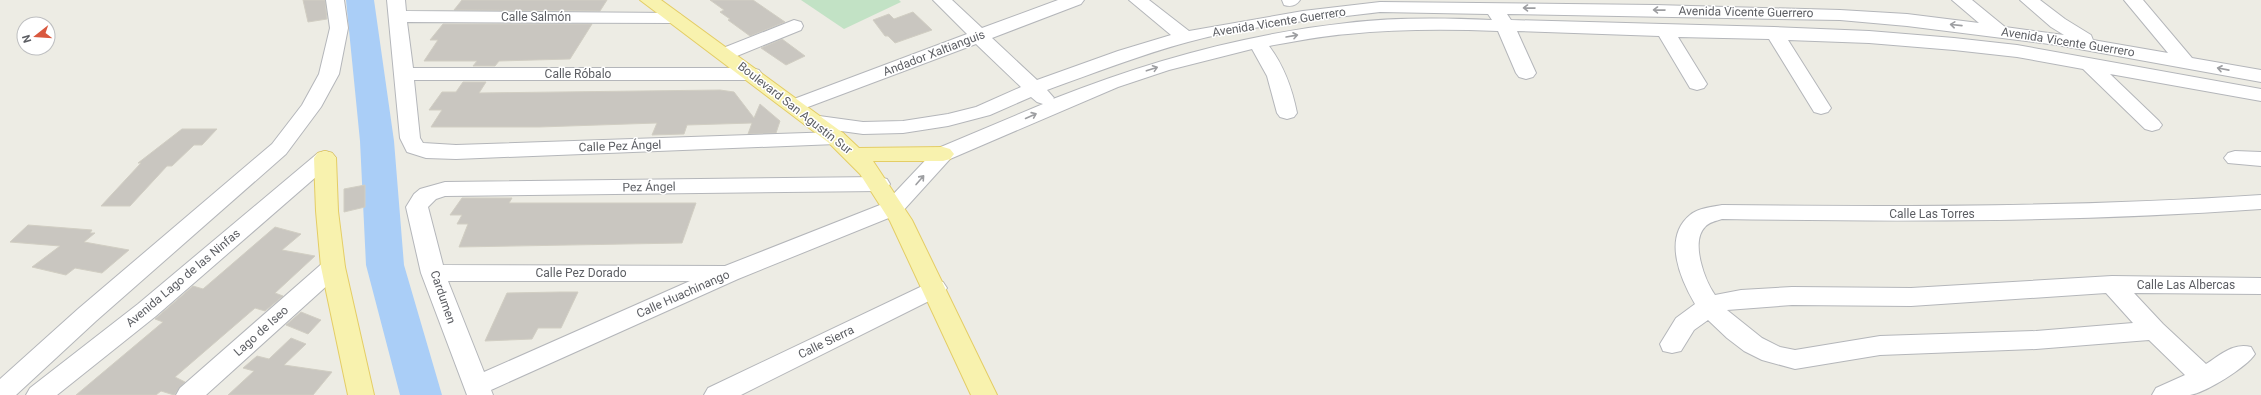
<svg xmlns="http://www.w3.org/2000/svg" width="2261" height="395" font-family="Roboto,sans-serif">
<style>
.green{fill:#c2e2c5}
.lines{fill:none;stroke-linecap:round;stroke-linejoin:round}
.river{fill:#aacef7;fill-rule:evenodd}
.building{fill:#c9c6c0;stroke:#d1cec3}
.minor-casing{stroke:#b4b6ba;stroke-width:2}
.major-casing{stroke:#e4cd65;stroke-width:2}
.minor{fill:#fff;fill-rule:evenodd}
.major{fill:#f8f2ae;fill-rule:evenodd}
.oneway{stroke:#9d9ea1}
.labels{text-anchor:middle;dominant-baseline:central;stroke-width:3;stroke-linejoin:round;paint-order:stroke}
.street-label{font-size:12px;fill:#5c5e63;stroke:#fff}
</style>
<rect width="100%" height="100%" fill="#edece4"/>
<path class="green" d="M801,0H899L901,2L844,29Z"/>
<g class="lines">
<path class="river" d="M346,0H374L394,141L404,265L442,395H400L366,265L360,141Z"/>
</g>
<path class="building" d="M303,0H325L327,19L308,22Z
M462,0H607L600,11L454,10Z
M710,0H753L785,22L750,36L728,20L730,19L720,12L724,10Z
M913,12L932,30L895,43L888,36H885L873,20L889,14L894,19Z
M443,24H592L570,59L499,61L495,66H473L477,61H424L438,40H430Z
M782,39L805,56L786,65L761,48Z
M463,82H486L479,93L720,90L734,92L754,118L760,104L780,121L776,133L748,134L752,123L687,125L684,134L652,135L657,123L539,127H431L442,110H429L442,92H456Z
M182,129H217L202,145H194L172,166H167L130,206H101L141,163H138Z
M365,185V207L344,212V189Z
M462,198H512L509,203H696L682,243L459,247L468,224H457L462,215H450Z
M28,225L92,230L90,233H95L84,242L129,250L102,273L75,268L66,275L32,267L60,246L10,242Z
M275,227L301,234L282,250L315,256L275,293L283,296L265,311L255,308L175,377L185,382L174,395L161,391L156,395H76L163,322L155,319L193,286L203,289Z
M560,292H578L561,328H538L532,339L485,341L507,293Z
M301,312L321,320L308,334L286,325Z
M291,338L306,344L284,365L332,372L313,395H228L254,371L243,368L257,356L269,359Z"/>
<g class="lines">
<g class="minor-casing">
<path id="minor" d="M326,0H344L348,28L339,74L321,107L286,154L96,321L16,395H0V379L78,309L272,144L302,105L319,74L330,28Z
M387,0H405L406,11L674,13L680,14L683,18L680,22L674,23L407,22L413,68H752L759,70L762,74L759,78L752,80H414L420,138L423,143L456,145L836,132L843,133L846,138L843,143L836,144L456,159L426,158L407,152L400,138Z
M933,0H952L982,28L1058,0H1084L1081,4L992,38L1037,80L1118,51L1171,35L1129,0H1149L1189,31L1303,11L1380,2L1655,5L1840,10L1907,14L1979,23L1952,0H1972L2005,27L2064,35L2051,27L2020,0H2040L2065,19L2091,35L2093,40L2168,53L2124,0H2143L2192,58L2261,70V82L2057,45L1907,26L1840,20L1507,14L1511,20L1774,27L1869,31L1954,38L2017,45L2261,89V101L2110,74L2159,121L2162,125L2159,129L2152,131L2145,129L2083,69L2017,57L1954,50L1869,43L1788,40L1831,108L1828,112L1821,114L1814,112L1769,39L1678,37L1707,84L1704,88L1697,90L1690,88L1659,36L1517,31L1536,73L1533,77L1526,79L1519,77L1516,73L1498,31C1448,29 1397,29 1348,34C1322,36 1296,41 1269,46C1284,66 1292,88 1297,113L1294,117L1287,119L1280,117L1277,113L1267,76L1252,49L1169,70L1118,87L950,159L901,213L738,279L491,390L493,395H467L421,273L406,207L414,194L420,189L445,182L879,177L887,179L890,184L887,189L879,191L445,196L436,199L428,207L443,265L725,266L885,203L936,149L1043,104L1037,102L1031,97L990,115L948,126L903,133L863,134L812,127L805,125L802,121L805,117L812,115L863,122L903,121L948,114L976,107L1021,87L976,44L800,110L793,112L786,110L783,106L786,102L967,34ZM1380,12L1488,14L1492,20C1445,18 1394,17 1347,23C1246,34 1148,61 1053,99L1054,98L1047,90C1094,73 1140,55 1188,42C1250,25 1316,20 1380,12ZM448,281H690L484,372Z
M1282,0H1300C1296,6 1291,7 1284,5Z
M794,20L801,22L803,26L801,30L732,58L725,60L718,58L715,54L718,50Z
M325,151L332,153L336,158L332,163L156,316L57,395H26L30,388L138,304L318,153Z
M2235,151L2261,152V166L2228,163L2224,158L2228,153Z
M2261,195V209C2081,222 1902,222 1722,219C1716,221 1709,222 1705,227C1690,242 1705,281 1715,295L1741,290L1792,287L1911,288L2112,276L2261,278V294L2134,293L2163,324L2206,364C2220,355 2234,342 2251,347L2255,354C2247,367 2205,393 2190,395C2178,395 2164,395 2152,395L2156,388L2185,375L2149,340L2036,349L1880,355L1795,369L1762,360L1744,351L1727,338L1708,320L1694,330L1681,351L1672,353L1663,351L1660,344L1676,318L1695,304C1681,280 1662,238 1690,215C1698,208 1712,207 1722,205C1902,207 2081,207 2261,195ZM2106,293L2133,323L2036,331L1880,336L1795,350L1780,347L1762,338L1727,310L1792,305L1911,306Z
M333,259L341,261L345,267L341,273L206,395H176L180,388L325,261Z
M935,280L943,282L947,288L943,294L741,395H704L708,388Z"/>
</g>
<g class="major-casing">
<path id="major" d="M640,0H661L843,133L859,148L943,147L950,149L954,154L950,159L943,161H873L912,220L997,395H971L890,221L860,174L829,143Z
M325,151L332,153L336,158L338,211L345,267L374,395H348L321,267L316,211L314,158L318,153Z"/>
</g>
<use href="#minor" class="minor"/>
<use href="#major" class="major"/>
</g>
<defs><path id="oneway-shaft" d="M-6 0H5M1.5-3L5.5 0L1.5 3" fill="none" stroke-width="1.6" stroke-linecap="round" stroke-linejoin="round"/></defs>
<g class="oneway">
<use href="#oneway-shaft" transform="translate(1529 8) rotate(-179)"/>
<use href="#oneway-shaft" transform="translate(1659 10) rotate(-179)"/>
<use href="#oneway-shaft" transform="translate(1956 25) rotate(-174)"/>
<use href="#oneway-shaft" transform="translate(1292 36) rotate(-10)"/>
<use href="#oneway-shaft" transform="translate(1152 69) rotate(-18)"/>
<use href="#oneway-shaft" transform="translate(2223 69) rotate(-169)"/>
<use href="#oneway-shaft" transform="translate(1031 116) rotate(-24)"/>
<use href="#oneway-shaft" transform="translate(920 180) rotate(-49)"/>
</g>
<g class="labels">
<g class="street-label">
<text transform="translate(1746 12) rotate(1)">Avenida Vicente Guerrero</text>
<text x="536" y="17">Calle Salmón</text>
<text transform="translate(1279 22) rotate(-9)">Avenida Vicente Guerrero</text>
<text transform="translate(2068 42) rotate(9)">Avenida Vicente Guerrero</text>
<text transform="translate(934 53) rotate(-21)">Andador Xaltianguis</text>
<text x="578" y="74">Calle Róbalo</text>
<text transform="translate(795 108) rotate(38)">Boulevard San Agustín Sur</text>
<text transform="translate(620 146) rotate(-2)">Calle Pez Ángel</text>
<text transform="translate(649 187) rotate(-1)">Pez Ángel</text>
<text x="1932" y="214">Calle Las Torres</text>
<text x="581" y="273">Calle Pez Dorado</text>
<text transform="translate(183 278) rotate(-40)">Avenida Lago de las Ninfas</text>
<text x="2186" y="285">Calle Las Albercas</text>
<text transform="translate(683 294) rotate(-24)">Calle Huachinango</text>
<text transform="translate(443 297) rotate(71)">Cardumen</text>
<text transform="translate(261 331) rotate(-42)">Lago de Iseo</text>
<text transform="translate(826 342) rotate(-26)">Calle Sierra</text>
</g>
</g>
<g transform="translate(36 36) rotate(253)"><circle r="19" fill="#ffffff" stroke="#bebfc1"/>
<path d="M0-3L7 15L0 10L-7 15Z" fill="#d9583e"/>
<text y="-6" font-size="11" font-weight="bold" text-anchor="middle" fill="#5c5e63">N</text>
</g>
</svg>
